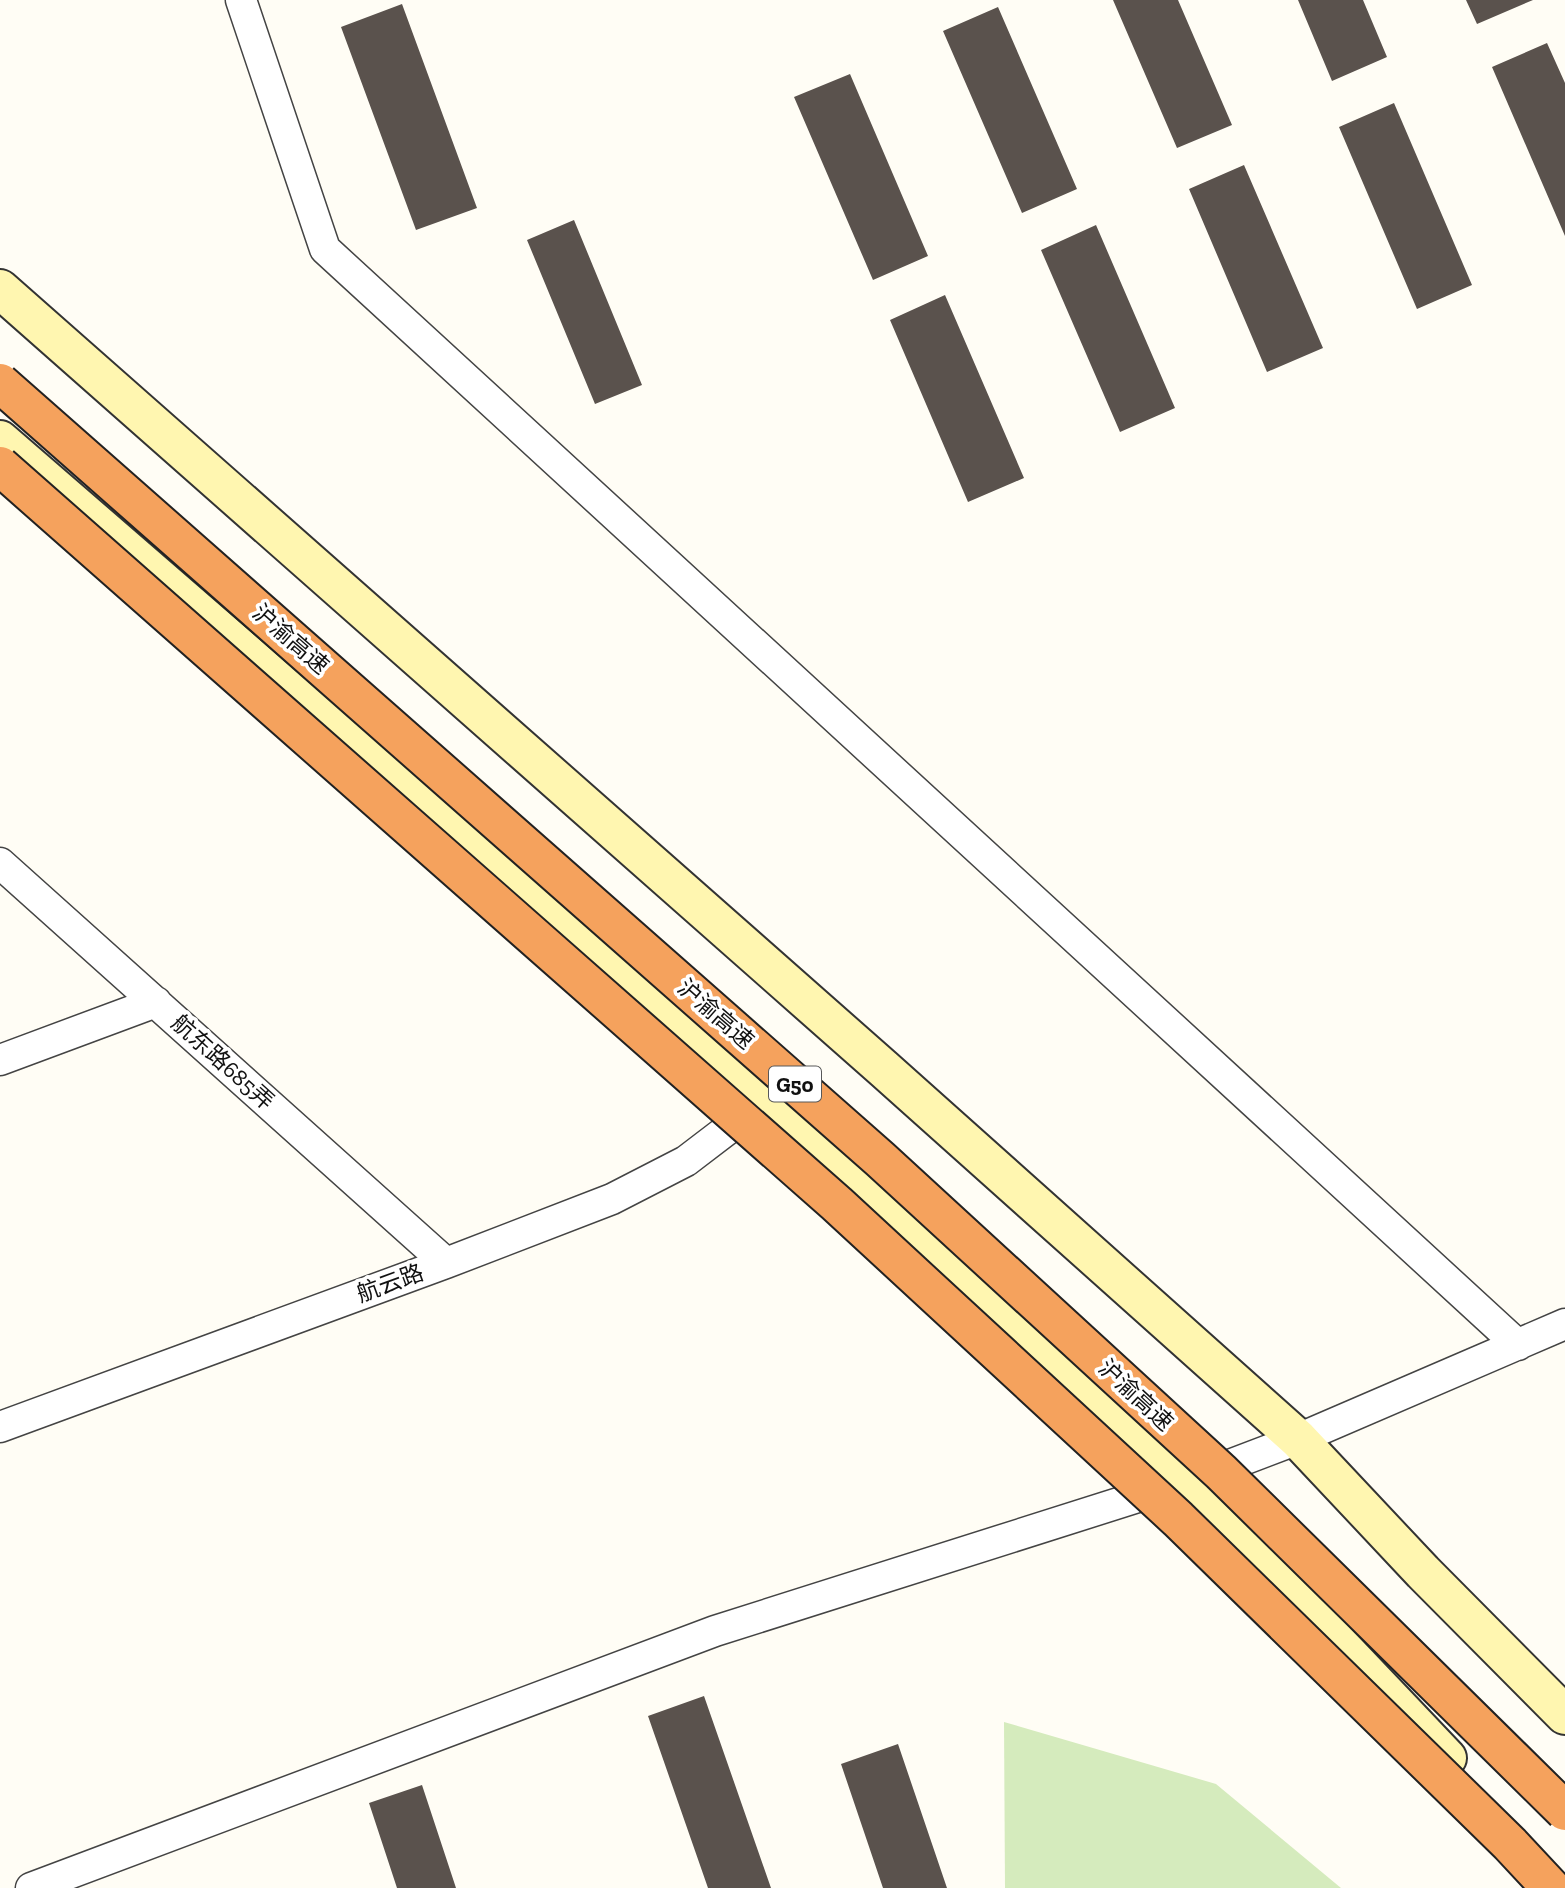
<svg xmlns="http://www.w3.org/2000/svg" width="1565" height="1888" font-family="'Zilla Slab','Noto Sans SC',serif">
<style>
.grass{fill:#d5ebbd}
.building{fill:#5a524d}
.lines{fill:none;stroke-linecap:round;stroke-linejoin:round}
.street-casing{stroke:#444;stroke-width:33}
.secondary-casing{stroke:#333;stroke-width:42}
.street{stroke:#fff;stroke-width:30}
.secondary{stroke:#fff6b0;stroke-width:38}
.highway-bridge-casing{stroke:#222;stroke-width:42;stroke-linecap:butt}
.highway-bridge{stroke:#f5a25d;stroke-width:38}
.labels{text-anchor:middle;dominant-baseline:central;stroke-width:7;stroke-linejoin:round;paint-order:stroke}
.shield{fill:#fff;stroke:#585858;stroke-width:2}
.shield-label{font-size:21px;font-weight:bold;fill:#111}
.street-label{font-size:23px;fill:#111;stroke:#fff}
</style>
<rect width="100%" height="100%" fill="#fffdf5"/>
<path class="grass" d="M1004,1722L1216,1784L1341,1888H1005Z"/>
<path class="building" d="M1113,0H1178L1232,125L1177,148Z
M1298,0H1363L1387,57L1332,81Z
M1466,0H1533L1477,24Z
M402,4L477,208L416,230L341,27Z
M998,7L1077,189L1022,213L943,31Z
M1547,43L1565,83V236L1492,67Z
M850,74L928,256L873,280L794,97Z
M1394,103L1472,285L1417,309L1339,127Z
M1244,165L1323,348L1267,372L1189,189Z
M574,220L642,385L595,404L527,240Z
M1096,225L1175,408L1120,432L1041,250Z
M945,295L1024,478L968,502L890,320Z
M704,1696L771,1888H708L648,1716Z
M898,1744L947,1888H883L841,1764Z
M422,1785L456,1888H397L369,1803Z"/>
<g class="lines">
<g class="street-casing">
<path id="street" d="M241,0L325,249L1518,1345
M0,863L446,1263
M0,1060L156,1002
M0,1427L446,1263L612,1199L686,1161L758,1106
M31,1888L715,1631L1185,1482L1298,1439L1565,1324"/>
</g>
<g class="secondary-casing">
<path id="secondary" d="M0,289L884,1069L1298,1439L1423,1572L1565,1715
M0,440L600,960L1185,1482L1447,1758"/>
</g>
<use href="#street" class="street"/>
<use href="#secondary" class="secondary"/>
<g class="highway-bridge-casing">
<path id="highway-bridge" d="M0,383L880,1159L1221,1472L1565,1811
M0,466L837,1204L1178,1519L1510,1844L1551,1888"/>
</g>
<use href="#highway-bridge" class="highway-bridge"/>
</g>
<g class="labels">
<rect class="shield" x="769" y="1066.5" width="52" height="35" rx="5"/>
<g class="shield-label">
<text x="795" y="1084">G50</text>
</g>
<g class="street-label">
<text transform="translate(291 639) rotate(41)">沪渝高速</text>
<text transform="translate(716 1014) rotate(41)">沪渝高速</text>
<text transform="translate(223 1062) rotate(42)">航东路685弄</text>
<text transform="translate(390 1283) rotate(-20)">航云路</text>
<text transform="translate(1136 1395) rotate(43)">沪渝高速</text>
</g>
</g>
</svg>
